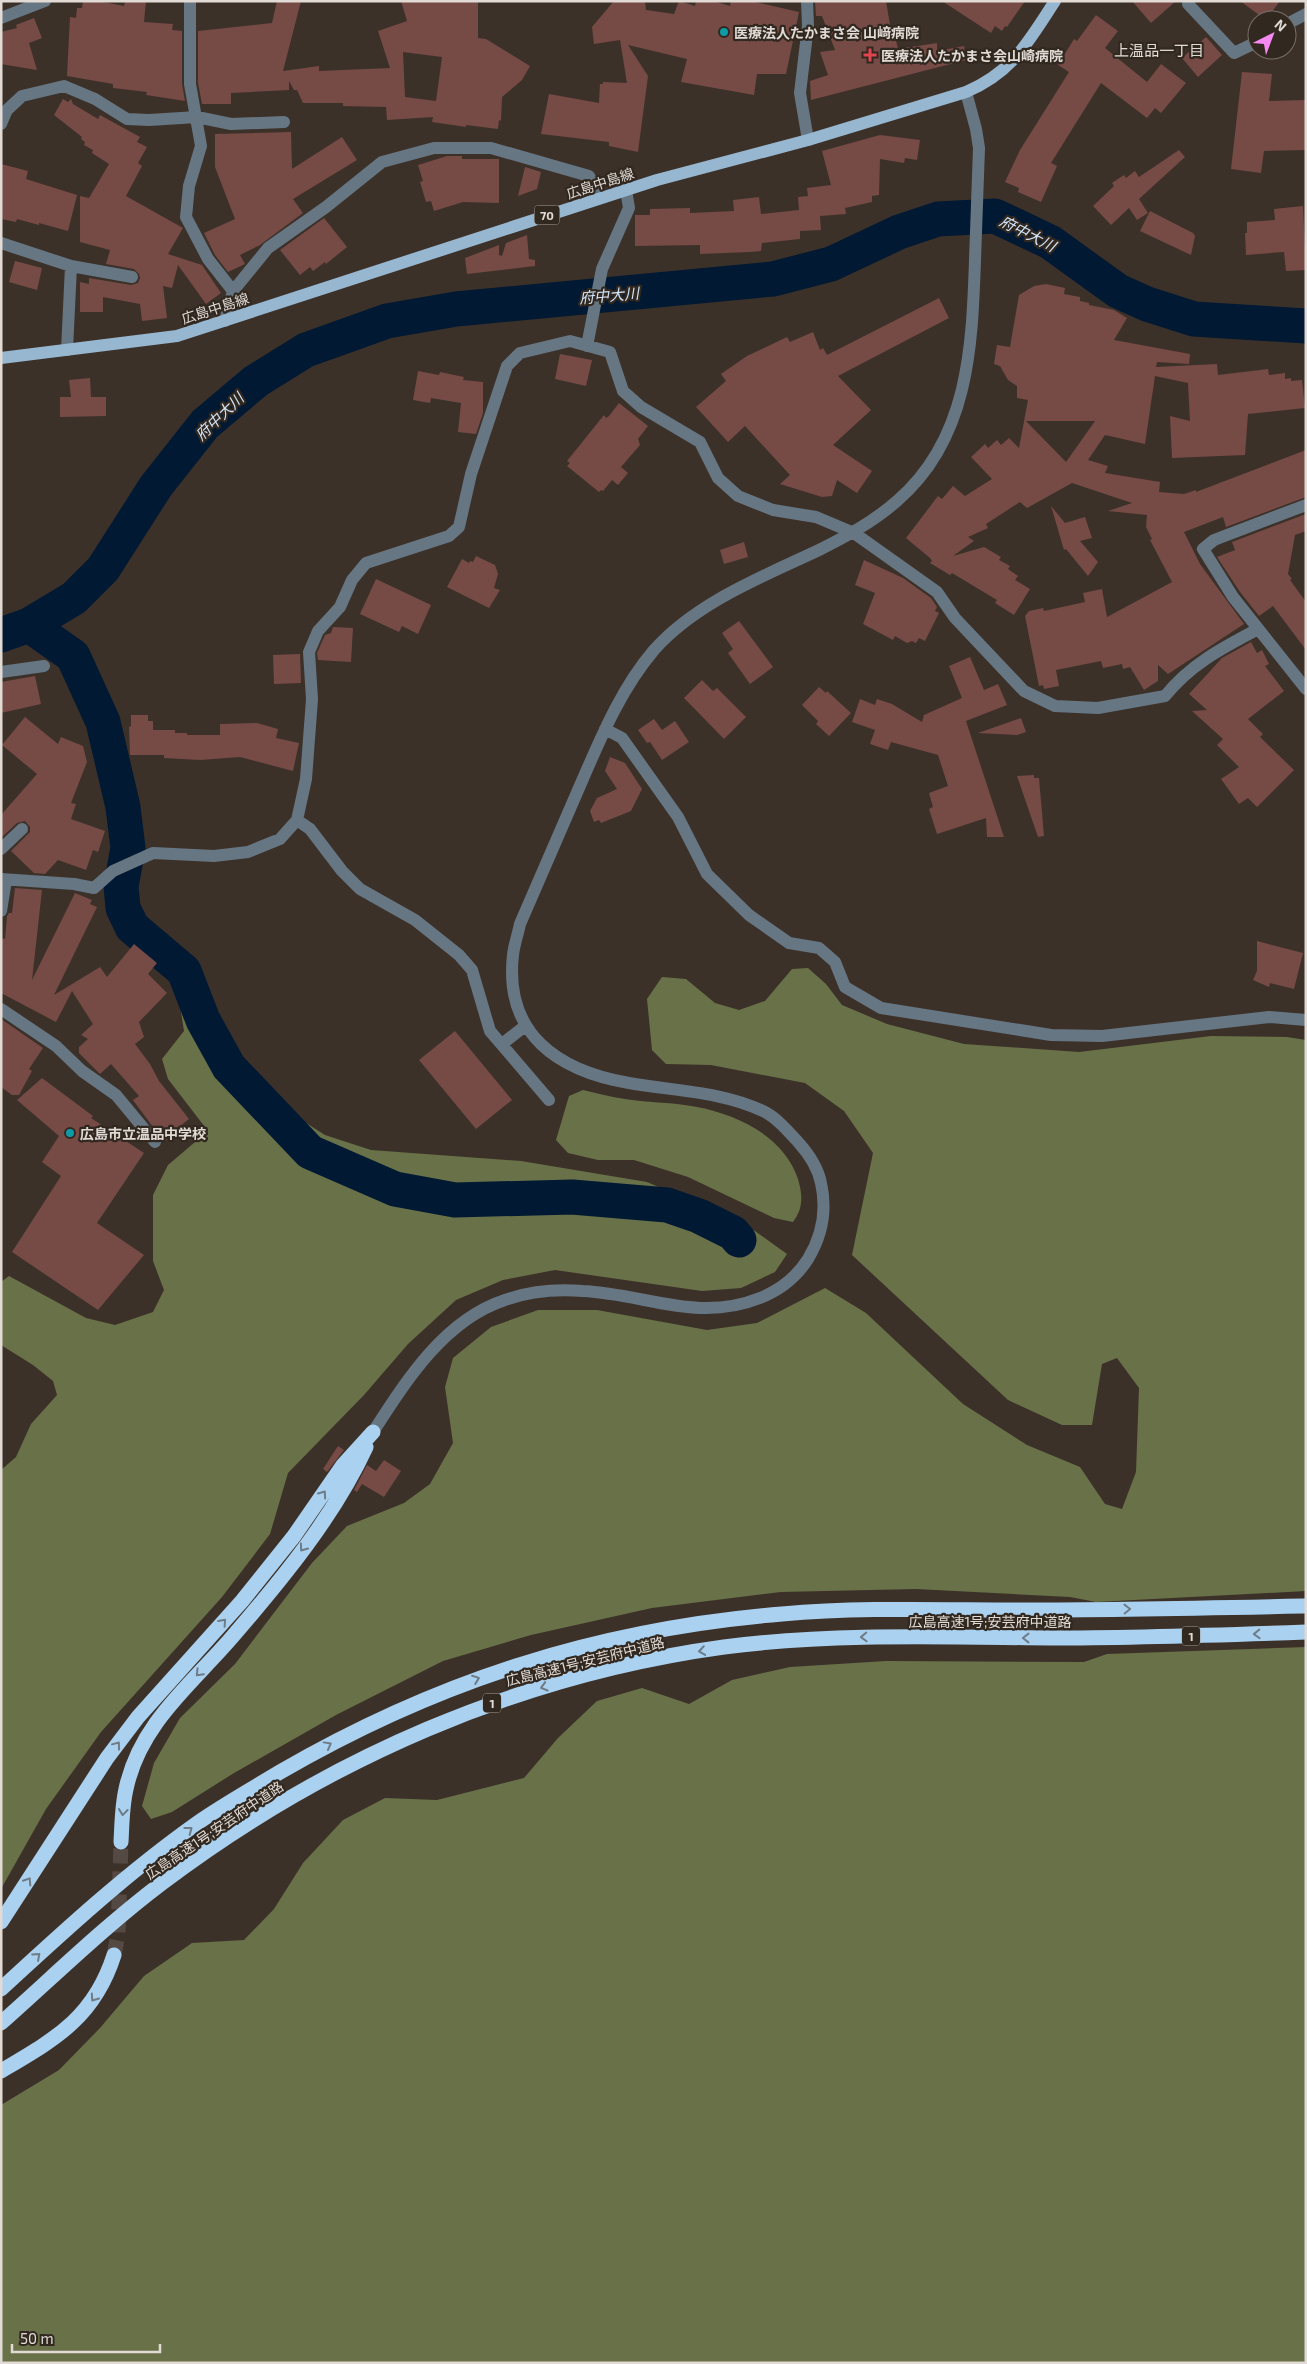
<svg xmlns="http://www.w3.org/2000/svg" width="1307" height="2364" font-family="'Exo 2','Noto Sans JP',sans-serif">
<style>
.forest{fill:#687148}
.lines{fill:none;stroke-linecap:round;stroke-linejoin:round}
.river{stroke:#011933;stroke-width:35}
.building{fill:#764a45;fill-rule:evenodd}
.highway-tunnel{stroke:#554a43;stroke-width:15;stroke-dasharray:15 8;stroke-linecap:butt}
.minor{stroke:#667683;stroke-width:12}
.major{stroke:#97b7d1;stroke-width:12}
.highway{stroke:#aad1f0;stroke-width:15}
.oneway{stroke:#6e7c88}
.culture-dot{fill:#0f9aa8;stroke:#312820;stroke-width:2}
.health-dot{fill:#e0444e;stroke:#312820;stroke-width:2}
.labels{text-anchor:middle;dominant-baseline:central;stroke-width:4.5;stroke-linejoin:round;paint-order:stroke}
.shield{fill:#312820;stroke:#aca59f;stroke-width:1}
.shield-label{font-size:12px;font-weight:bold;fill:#e1dad5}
.poi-label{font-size:14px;font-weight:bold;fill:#e1dad5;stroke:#312820;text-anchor:start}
.street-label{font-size:14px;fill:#e1dad5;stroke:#312820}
.neighbourhood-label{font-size:15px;fill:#e1dad5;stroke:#312820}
.water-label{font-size:15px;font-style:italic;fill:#d3e6fc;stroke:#312820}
</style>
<rect width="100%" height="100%" fill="#3c3129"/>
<path class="forest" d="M808,968L826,984L842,1005L887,1024L964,1044L1079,1052L1211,1036L1287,1037L1306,1040V1591L1096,1602L1070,1597L916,1589L781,1592L652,1608L531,1635L443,1661L336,1715L234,1773L172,1812L151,1819L142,1806L154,1763L180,1718L235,1664L312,1563L347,1526L404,1503L430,1484L453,1443L445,1387L453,1358L491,1327L538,1310H597L707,1330L757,1323L825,1288L866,1313L963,1404L1027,1445L1080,1467L1105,1504L1122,1509L1136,1472L1139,1388L1117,1358L1102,1364L1092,1425H1062L1008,1400L852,1255L873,1153L844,1111L805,1083L711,1065L666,1064L652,1050L647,999L662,977L686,979L715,1003L739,1010L765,1001L792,969Z
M193,998L217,1024L235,1063L289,1112L325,1135L371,1150L521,1161L647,1182L748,1226L787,1254L775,1272L741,1288L702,1291L555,1270L503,1280L456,1300L408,1344L364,1395L288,1473L270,1534L222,1597L101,1732L46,1809L1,1889V1470L16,1457L31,1424L57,1395L53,1381L33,1365L1,1345V1282L9,1276L86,1318L115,1325L153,1312L164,1290L153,1261V1195L168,1165L208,1131L168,1079L162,1059L184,1031L180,1005Z
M583,1090C597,1093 611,1097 625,1099C649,1103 673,1102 697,1107C739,1115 784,1137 798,1179C803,1196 803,1209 793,1222L774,1218L688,1177L634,1160H598L568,1153L556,1140L569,1096Z
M1306,1647V2363H1V2105L59,2070L100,2028L144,1976L192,1943L244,1940L274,1909L303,1863L343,1820L385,1798L437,1800L524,1778L558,1738L597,1701L642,1688L689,1704L732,1680L790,1667L886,1661L1084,1662L1107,1654Z"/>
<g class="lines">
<path class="river" d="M29,625L73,656L103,722L123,807L128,848L121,886L123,908L132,927L184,971L203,1020L229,1067L310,1152L395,1189L455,1200L572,1197L667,1205L699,1216L733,1233L739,1240
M1,635L29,625L74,598L103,569L156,486L205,424L256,381L306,350L387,321L456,309L773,279L831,264L899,232L938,219L995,216L1050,242L1118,291L1147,304L1194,319L1306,326"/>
</g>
<path class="building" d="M83,1H98L124,6L125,1H146L144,22L173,24L172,30L182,31V84L185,101L146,95L147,92L113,88V84L67,76L70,17L76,18L77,8H82Z
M277,1H301L283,71L319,66V71L390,68L378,31L407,21L401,1H478V38L486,39L530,66L522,80L502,97L501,121L499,120L498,129L466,125V127L432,122L433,117L387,120L386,107L343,106V103H303L297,90H294L289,81V90L231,93V104H202L198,83V31L272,23ZM403,52L442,57L436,101L405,97Z
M614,1H645L646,10L674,14L679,1L695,6L696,1H713L730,6L731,1H751L799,12L786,74H757L754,95L681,82L687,59L628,45L648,76L638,152L609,146V142L541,134L549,94L599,103L600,84H603V82L627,83L620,40L594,44L592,27Z
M815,1H886L892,37L895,36L898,49L937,43V51L964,46L966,60L811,100L810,81L828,75L820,52L835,50L822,16H816Z
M942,1H1025L1007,27L1005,26L1002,31L995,26L991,33Z
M1132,1H1176L1151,23Z
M1240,1H1280L1266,20Z
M1096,15L1118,31L1105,48L1147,82L1161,64L1186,83L1161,113L1155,108L1147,118L1101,83L1051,163L1057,166L1041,202L1018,192L1019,188L1005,182L1020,150L1069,72L1058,65L1074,39L1077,41Z
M34,18L42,38L29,43L37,70L1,64V32L17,28L16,25Z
M1206,37L1222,55L1198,77L1182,58Z
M1242,72L1272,74L1269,101L1306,100V150L1264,151L1261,173L1231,169Z
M63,99L68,102L71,99L73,104L98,119L100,115L140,137L137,142L147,147L138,163L142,166L126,196L183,228L168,254L202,265L221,293L206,304L178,265L172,288L163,286L167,318L142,321L140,304L103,297V312H80V282L89,284V278L131,285L138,283L140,278L139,274L134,269L106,264L110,250L80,242V196L89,198L109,164L92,153L93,150L84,145L85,142L81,139L82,137L54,115Z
M291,132L292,169L342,137L357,160L293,199L303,213L260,245L240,255L245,264L228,272L215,255L204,233L235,219L215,167V134Z
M880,135L920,140L917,160L905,158L904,163L880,159L879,195L872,196V202L845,208L846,214L820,216L821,230L800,231V239L762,243L761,251L750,252L700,254V245L635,246V215H650V209L690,208V213L734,211L733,200L759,197L761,214L799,210L798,197L808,196L807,188L831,185L822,151Z
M1179,150L1185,157L1139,199L1148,213L1137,220L1129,208L1111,225L1093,206L1114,186L1112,183L1124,175L1126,178L1135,171L1139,177Z
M447,156H462V159H499V203L463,202L434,211L431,201L426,202L420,182L423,181L418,165Z
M1,164L28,171L26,179L77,195L68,231L39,223V225L17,219L16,222L1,219Z
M525,167L541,172L537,189L518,196Z
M1303,206L1306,270L1286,271L1284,252L1246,255L1245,233H1247V222L1275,220L1274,209Z
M1150,211L1193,233L1195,236L1191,255L1140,231Z
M324,218L347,247L326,264L325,262L313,271L310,267L300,275L280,250Z
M527,235L529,259L535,260V266L467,274L465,258L499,245V255L502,256L506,243Z
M15,261L42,268L37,290L9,282Z
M1046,284L1065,288L1064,294L1080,297V301L1089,303V305L1114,310L1127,318L1114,340L1190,354L1189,364L1157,362L1156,367L1217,364L1218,375L1268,369L1269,375L1285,373V379L1291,378V381L1302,380L1305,408L1248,414L1245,455L1172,458L1170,416L1190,421L1188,383L1155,376L1145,444L1105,435L1088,460L1108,466L1105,473L1160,482L1159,492L1184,494L1196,490V492L1306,450V497L1226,527L1223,517L1184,532L1200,564L1244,624L1168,674L1158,665V681L1144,690L1130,667L1123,669L1122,664L1103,668L1101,661L1056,670L1059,686L1044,689L1043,685L1039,686L1025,616L1029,611L1043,608L1044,611L1085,602L1083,593L1102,589L1107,617L1172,582L1150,540L1152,539L1146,527L1147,515L1108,511L1132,503L1072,483L1027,508L1020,502L986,524L988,528L968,537L974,541L953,556L984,547L1001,557L999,560L1010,566L1008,569L1018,576L1015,580L1030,589L1014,615L995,603L997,600L952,573L950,575L930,563L932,561L930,558L906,538L938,496L942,499L953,486L965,496L992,479L971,457L985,444L988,448L997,440L1001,445L1009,438L1019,448L1028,400L1017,398V386L1008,380L1000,366L994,364L997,345L1010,347L1019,295L1034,286ZM1026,421H1095L1066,462Z
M939,298L949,318L838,376L871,410L833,445L872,471L857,493L837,480L832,496L822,497L780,484L790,475L745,426L728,442L696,407L726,381L721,374L747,356L787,337L790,342L813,332L820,350L823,348L827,355Z
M560,354L592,360L586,386L555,379Z
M418,371L439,375L440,372L464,377L463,380L483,382V413L476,434L458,432L461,403L431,398L430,403L413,400Z
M90,378L91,397H106V416L60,417V397H71L69,380Z
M619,403L648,426L638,439L640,445L621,467L628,473L618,485L612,480L603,491L601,490L599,492L567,466L570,463L567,461L604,415L606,418L609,416Z
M1051,506L1065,523L1085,517L1092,538L1080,541L1098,562L1088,576L1066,549L1064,550Z
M1306,514V531L1295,535L1288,574L1292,579L1290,580L1306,602V650L1273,606L1259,616L1240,592L1217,557L1235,550L1232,542Z
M744,542L748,557L724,564L720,550Z
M476,556L495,565L498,574L494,588L500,590L489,608L447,587L462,559L469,563L470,561L473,562Z
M864,560L903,578L931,598L937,607L935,611L939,613L925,641L919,638L916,643L912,641L907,643L895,636L893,640L863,624L875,593L855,585Z
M376,579L431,605L418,634L402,626L399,632L360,614Z
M739,621L773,667L750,684L728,653L733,649L722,633Z
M333,627L353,628L351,662L318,660L317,653L325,635L331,633Z
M1251,642L1257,653L1262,650L1269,664L1265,666L1284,691L1248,719L1263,734L1260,737L1294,770L1257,807L1248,798L1239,804L1221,779L1239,767L1217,745L1223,739L1192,711L1207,710L1189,694L1222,658Z
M300,654L301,683L274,684L273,655Z
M970,657L984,690L998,684L1007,705L966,721L1004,837H987L986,818L937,834L929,809L933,807L929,793L948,786L938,755L891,742L888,750L870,744L875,730L852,722L860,699L875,705L877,699L892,704L922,722L924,715L962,698L949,666Z
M35,676L41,704L1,713V682Z
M702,680L713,691L717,688L746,717L724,739L684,698Z
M819,687L826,693L827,691L851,713L829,736L816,724L818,721L802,705Z
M131,715H148V721H153V730H175V733H187V735H220V724L257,723L278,729L276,738L299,743L293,771L240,757L200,760L164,758V755H130L129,727L131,726Z
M25,717L58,744L61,737L83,746L87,762L71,803L76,804L71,819L105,831L98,852L93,850L86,870L58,860L45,874L34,873L11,851L30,832V827L25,821L17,823L1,838V815L37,774L2,745Z
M1021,718L1026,732L1017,735L978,733Z
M654,719L662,730L675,721L689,742L662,760L650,742L647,743L638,730Z
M610,757L625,763L642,789L631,811L601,823L599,820L594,822L590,811L597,798L617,789L605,771Z
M1034,775V778H1039L1044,836L1038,837L1017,776Z
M15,888L42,890L32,980L75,893L92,900L90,904L97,907L54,995L100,967L107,977L134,944L157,963L148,974L167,993L139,1022L144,1037L135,1044L150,1064L159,1081L189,1119L180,1126L182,1128L164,1142L133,1100L139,1096L111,1064L100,1074L79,1053V1047L88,1039L81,1035L93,1024L72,991L56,1022L1,993V938L5,939L7,916L9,913H12Z
M1257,941L1303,953L1294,989L1270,983L1269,987L1253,980L1257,971Z
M1,1019L43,1048L29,1069L32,1071L19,1095H12L1,1087Z
M455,1031L512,1100L476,1129L419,1060Z
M42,1078L93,1116L91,1118L144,1153L97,1223L144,1255L98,1310L12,1252L61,1176L42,1162L59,1136L17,1100Z
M338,1446L344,1450L327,1472L323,1469Z
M384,1460L401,1471L384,1497L362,1484L357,1492L354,1490L367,1465L376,1471Z"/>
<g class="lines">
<path class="highway-tunnel" d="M114,1955L118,1934L121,1842"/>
<path class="minor" d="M190,1V84L201,146L189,186L186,217L208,259L233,291
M807,1L808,26L800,93L808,140
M1188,4L1234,53L1257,42
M1,18L45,1
M1287,24L1306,14
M1,124L7,110L22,96L64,86L95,99L127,119L149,120L197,117L231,124L284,122
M1,243L71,266L132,277
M225,321L233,291L268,248L326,207L382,162L434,148H491L589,176L600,198
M587,346L602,269L629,208L626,190
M67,350L71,266
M1306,505L1214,540L1203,549L1233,597L1306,689
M1,672L44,666
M605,729L622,738L678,817L707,874L749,915L789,943L819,948L835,962L845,987L881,1008L1051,1035L1102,1036L1269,1017L1306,1020
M297,820L310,829L342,871L360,889L415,920L459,955L472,970L490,1031L549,1100
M1,849L22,829
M1,879L74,884L94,888L113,871L153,853L214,856L248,852L280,839L297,820L306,779L312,699L309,652L318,631L340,607L352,580L366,563L449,536L459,527L471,474L507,366L520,353L570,341L610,352L623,391L641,407L700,442L718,478L738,496L773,510L816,517L854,533L937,592L955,618L1024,691L1055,706L1098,708L1165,696C1191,664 1222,648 1258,629
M1,911L6,880
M1,1009L56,1046L82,1071L116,1095L155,1142
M502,1044L525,1026
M373,1432C406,1381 444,1320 505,1300C530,1291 557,1289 583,1291C646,1294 697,1323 760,1298C780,1290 796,1278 808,1259C822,1236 827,1210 821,1183C818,1168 808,1153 798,1142C788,1131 776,1117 763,1111C721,1091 673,1091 629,1083C558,1071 504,1034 513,955C514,945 518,934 520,924C541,876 561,829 582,781C602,735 621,689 654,650C697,602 762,577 819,550C847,536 873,522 897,501C969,439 972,347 975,260C976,223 978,185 979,148L976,129L966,92"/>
<path class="major" d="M1,358L177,336L657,180L808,140L966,92C1013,72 1028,42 1055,1"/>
<path class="highway" d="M121,1842C122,1824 122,1806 126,1789C140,1723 192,1684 233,1636C283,1578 334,1516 366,1447
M1,1922L107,1758L138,1717L242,1601L294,1536L343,1465L373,1432
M1,1989C64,1931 127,1873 196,1824C223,1805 252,1789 280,1772C439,1680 599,1629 782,1614C862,1607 942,1610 1023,1610C1117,1610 1211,1608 1306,1606
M1,2023C54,1976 105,1926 162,1883C326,1759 519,1675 724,1647C833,1633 942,1637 1050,1638C1136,1638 1221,1635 1306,1632
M1,2071C55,2039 94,2018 114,1955"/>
</g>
<defs><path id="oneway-chevron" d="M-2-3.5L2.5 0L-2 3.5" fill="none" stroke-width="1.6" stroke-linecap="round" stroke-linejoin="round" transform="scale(1.25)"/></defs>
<g class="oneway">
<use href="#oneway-chevron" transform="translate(323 1494) rotate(-55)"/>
<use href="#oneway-chevron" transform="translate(303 1548) rotate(126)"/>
<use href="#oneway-chevron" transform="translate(1127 1609) rotate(-1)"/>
<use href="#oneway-chevron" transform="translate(223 1622) rotate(-48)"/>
<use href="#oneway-chevron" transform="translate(1257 1634) rotate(178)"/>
<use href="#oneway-chevron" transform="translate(864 1637) rotate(178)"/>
<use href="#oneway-chevron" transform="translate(1026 1638) rotate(-180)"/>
<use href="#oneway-chevron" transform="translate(702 1651) rotate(171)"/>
<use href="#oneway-chevron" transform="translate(199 1673) rotate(134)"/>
<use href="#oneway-chevron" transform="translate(476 1679) rotate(-21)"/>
<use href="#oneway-chevron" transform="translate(544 1687) rotate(164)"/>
<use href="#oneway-chevron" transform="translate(117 1745) rotate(-53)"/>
<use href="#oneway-chevron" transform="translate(328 1745) rotate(-29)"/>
<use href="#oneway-chevron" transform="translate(123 1812) rotate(96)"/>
<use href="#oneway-chevron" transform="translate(189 1830) rotate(-37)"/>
<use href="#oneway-chevron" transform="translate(28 1881) rotate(-57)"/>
<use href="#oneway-chevron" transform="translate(37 1956) rotate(-42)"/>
<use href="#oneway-chevron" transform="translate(94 1998) rotate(125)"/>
</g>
<g class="culture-dot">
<circle cx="724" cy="32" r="5"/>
<circle cx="70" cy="1133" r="5"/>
</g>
<path class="health-dot" d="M867.5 47.5h5v5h5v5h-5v5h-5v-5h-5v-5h5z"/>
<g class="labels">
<g class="shield">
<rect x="534.5" y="205.5" width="25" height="19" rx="4"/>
<rect x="1182" y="1626.5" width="18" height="19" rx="4"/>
<rect x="483" y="1693.5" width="18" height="19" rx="4"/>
</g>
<g class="shield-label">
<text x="547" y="215">70</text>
<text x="1191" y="1636">1</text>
<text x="492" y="1703">1</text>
</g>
<g class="poi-label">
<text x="734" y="32">医療法人たかまさ会 山﨑病院</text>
<text x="881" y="55">医療法人たかまさ会山崎病院</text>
<text x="80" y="1133">広島市立温品中学校</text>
</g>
<g class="street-label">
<text transform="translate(600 183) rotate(-18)">広島中島線</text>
<text transform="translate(215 308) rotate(-18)">広島中島線</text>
<text x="990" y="1621">広島高速1号;安芸府中道路</text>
<text transform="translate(585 1661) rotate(-14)">広島高速1号;安芸府中道路</text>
<text transform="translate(214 1830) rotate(-34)">広島高速1号;安芸府中道路</text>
</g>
<g class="neighbourhood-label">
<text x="1159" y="50">上温品一丁目</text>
</g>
<g class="water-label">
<text transform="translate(1028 233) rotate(27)">府中大川</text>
<text transform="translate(609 295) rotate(-5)">府中大川</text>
<text transform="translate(219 416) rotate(-44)">府中大川</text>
</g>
</g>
<rect width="1307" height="2364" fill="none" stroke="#e1dad5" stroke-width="5"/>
<g transform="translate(1272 35) rotate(42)"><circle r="24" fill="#312820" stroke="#776f68"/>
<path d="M0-4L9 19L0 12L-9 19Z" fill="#f489f0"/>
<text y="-8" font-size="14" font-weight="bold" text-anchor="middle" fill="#e1dad5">N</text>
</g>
<path d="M12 2344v8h148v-8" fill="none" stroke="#e1dad5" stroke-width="2.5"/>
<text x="20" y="2344" font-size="15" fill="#e1dad5" stroke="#312820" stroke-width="4" paint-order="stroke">50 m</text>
</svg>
